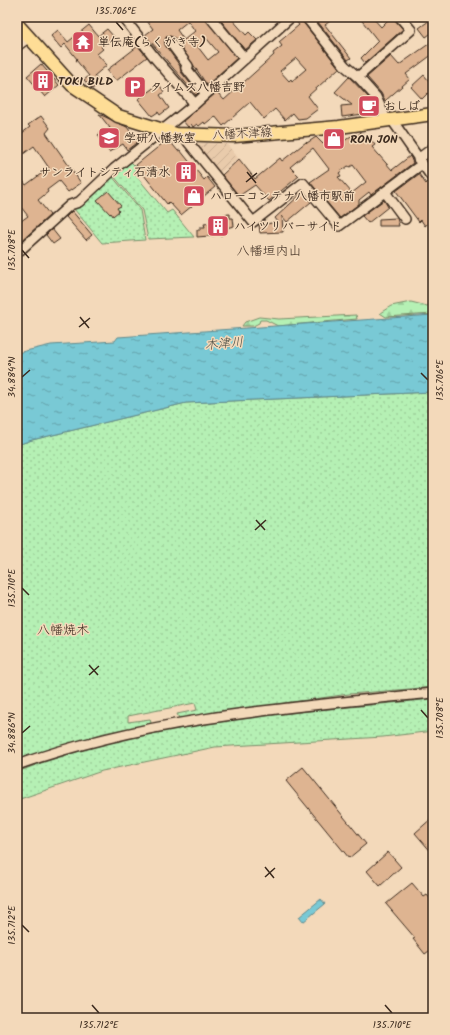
<svg xmlns="http://www.w3.org/2000/svg" width="450" height="1035" font-family="Kalam,'Klee One',sans-serif">
<style>
.industrial{fill:url(#industrial-furrows)}
.grass{fill:url(#grass-dots);stroke:#788d69}
.forest{fill:url(#forest-firs);stroke:#788d69}
.water{fill:url(#water-ripples);stroke:#60898c}
.building{fill:#deb491;stroke:#3b2a1e;fill-rule:evenodd}
.lines{fill:none;stroke-linecap:round;stroke-linejoin:round}
.minor-casing{stroke:#3b2a1e;stroke-width:12}
.major-casing{stroke:#3b2a1e;stroke-width:15}
.minor{stroke:#f3d9ba;stroke-width:9}
.major{stroke:#fedd96;stroke-width:12}
.ticks{fill:none;stroke:#3b2a1e;stroke-width:1.5}
.labels{text-anchor:middle;dominant-baseline:central;stroke-width:3;stroke-linejoin:round;paint-order:stroke}
.poi-label{font-size:12px;font-weight:bold;fill:#3b2a1e;stroke:#f3d9ba;text-anchor:start}
.street-label{font-size:12px;fill:#3b2a1e;stroke:#f3d9ba}
.neighbourhood-label{font-size:13px;fill:#3b2a1e;stroke:#f3d9ba}
.water-label{font-size:13px;font-style:italic;fill:#474a43;stroke:#f3d9ba}
.neatline{fill:none;stroke:#3b2a1e;stroke-width:1.5}
.ticks-label{font-size:10px;text-anchor:middle;fill:#3b2a1e}
</style>
<defs>
<pattern id="industrial-furrows" width="10" height="10" patternUnits="userSpaceOnUse"><rect width="10" height="10" fill="#e9cbab"/><path d="M-1 1l2-2M0 10L10 0M9 11l2-2" fill="none" stroke="#c9ae93"/></pattern>
<pattern id="grass-dots" width="8" height="8" patternUnits="userSpaceOnUse"><rect width="8" height="8" fill="#b5f0b4"/><path d="M2 2h.1M6 6h.1" fill="none" stroke="#9dce9a" stroke-width="1.8" stroke-linecap="round"/></pattern>
<pattern id="forest-firs" width="22" height="20" patternUnits="userSpaceOnUse"><rect width="22" height="20" fill="#b5f0b4"/><path d="M5 1l3.5 6h-7zM16 11l3.5 6h-7z" fill="#9dce9a"/></pattern>
<pattern id="water-ripples" width="26" height="14" patternUnits="userSpaceOnUse"><rect width="26" height="14" fill="#79c9d5"/><path d="M2 4q2-2 4 0t4 0M15 11q2-2 4 0t4 0" fill="none" stroke="#64a3ac"/></pattern>
</defs>
<rect width="100%" height="100%" fill="#f3d9ba"/>
<filter id="ink" filterUnits="userSpaceOnUse"><feTurbulence type="fractalNoise" baseFrequency=".025" numOctaves="2"/><feDisplacementMap in="SourceGraphic" scale="8" xChannelSelector="R" yChannelSelector="G"/><feConvolveMatrix kernelMatrix="1 2 1 2 8 2 1 2 1" color-interpolation-filters="sRGB"/></filter>
<g filter="url(#ink)">
<path class="industrial" d="M194,143L227,144L238,158L219,174Z"/>
<path class="grass" d="M130,161L137,168L133,172L167,213L172,210L194,237L148,239L142,210L113,175Z
M112,176L140,210L145,240L102,243L74,209Z
M433,392V687L349,694L179,718L177,714L197,710L195,703L128,716V722L150,719L151,723L104,733L17,760V445L32,440L186,403Z
M433,699V731L383,737L215,747L102,771L17,800V772C147,721 295,713 433,699Z"/>
<path class="forest" d="M411,302L427,306L433,303V314L386,317L380,313L391,306Z
M356,315L357,319L278,326L266,320H260L259,323L253,326H242L245,322L259,317L279,319Z"/>
<path class="water" d="M433,315V392L186,403L32,440L17,445V353L51,345L115,341L118,337Z
M321,899L325,904L303,922L299,917Z"/>
<path class="building" d="M144,17H204L237,58L207,85L175,38L170,36L166,37L165,45L180,66L181,72L198,93L196,95L145,35L153,29ZM188,21L195,31L184,40L177,30ZM207,39L218,52L208,60L198,47Z
M218,17H230L246,35L249,32L257,40L245,50Z
M299,17L339,68L308,96L318,109L306,118L298,119L293,113L285,120L275,109L264,119L250,102L223,126L215,116L205,124L204,122L199,126L197,124L193,127L191,124L188,127L183,121L217,92L224,100L274,55L273,53L282,46L279,42L299,25L296,21ZM296,58L306,69L292,81L291,79L289,81L280,71Z
M314,17H335L325,25L351,58L348,60Z
M359,17H372L381,27L389,19L391,21L393,18L403,29L365,63L361,58L378,41Z
M433,18V32L426,37L419,28Z
M89,25L98,36L107,29L114,37L101,47L103,49L97,54L107,65L94,76L100,83L92,89L84,80L89,76L76,60L77,59L65,44L61,48L51,36L58,30L68,42Z
M433,41V54L406,74L410,79L385,101L381,93L367,77L391,56L399,65Z
M138,46L147,57L116,81L107,70Z
M41,64L59,85L45,97L27,76Z
M424,75L433,86V99L428,93L422,99L411,87Z
M349,77L371,100L375,109L372,112L371,111L364,116L363,114L342,117L341,106L352,105L335,92Z
M159,84L164,92L160,95L169,108L160,115L158,112L152,116L138,99Z
M99,114L127,127L135,138L141,133L144,137L127,150L123,144L109,152L98,135L110,128Z
M41,116L50,128L46,133L81,183L68,192L59,181L47,190L48,192L38,200L50,215L17,245V224L28,216L17,202V173L26,185L49,168L34,146L22,155L20,153L17,155V137L30,127L28,125Z
M361,132L366,139L369,137L375,145L372,147L392,170L410,156L413,163L371,195L369,192L359,200V204L340,218L310,182L329,169L313,148L290,167L299,176L269,201L255,185L239,196L222,175L239,159L255,179L280,158L282,161L306,142L307,143L316,137L323,144L333,135L335,137L337,135L343,142L355,133L357,136ZM353,165L366,182L352,193L338,177L341,176L339,173L348,166L350,167Z
M168,139L178,151L180,150L204,180L207,177L215,187L181,215L169,202L167,204L136,165Z
M419,174L426,184L428,182L433,189V194L429,197L433,202V213L428,217L431,221L425,226L421,220L419,222L396,191Z
M108,191L121,206L117,208L119,211L113,216L111,213L110,214L97,200Z
M303,192L311,202L287,222L282,216L283,232L260,233L259,225L278,222L275,218Z
M384,200L388,207L368,223L362,216Z
M72,211L92,235L86,240L66,217Z
M230,214V218H233L234,226L222,229V235L197,237V230H200V227H205L204,224L212,223V219H216V215Z
M397,218L399,226H379V219Z
M52,229L60,239L53,244L46,235Z
M303,767L366,844L349,858L286,781Z
M433,817V854L415,833Z
M388,852L401,867L380,886L367,871Z
M412,883L424,897L427,895L433,902V956L429,951L425,954L413,939L415,938L386,904Z"/>
<g class="lines">
<g class="minor-casing">
<path id="minor" d="M123,17L155,58L195,104
M210,17L245,59
M306,17L345,66L359,78L376,97L387,121
M170,42L188,66L186,68L206,94
M17,46L28,38
M358,77L411,30L400,17
M392,120L433,179
M187,135L188,142L253,222L303,183L339,226L422,164
M418,159L433,148
M385,192L405,219
M17,253L70,205L79,202L114,169L195,104L291,17
M17,765C152,717 291,707 433,693"/>
</g>
<g class="major-casing">
<path id="major" d="M17,24L72,85L96,101L118,116L176,134L234,136L339,127L433,114"/>
</g>
<use href="#minor" class="minor"/>
<use href="#major" class="major"/>
</g>
</g>
<path class="ticks" d="M116,22L123,30M247,172L256,183M246,182L257,173M22,250L29,258M80,317L89,328M79,327L90,318M421,373L428,380M22,377L30,370M256,520L265,530M255,530L266,520M22,588L29,595M89,665L98,675M89,675L99,666M421,710L428,718M22,733L30,726M265,867L274,878M265,877L275,868M22,925L29,932M92,1005L99,1013M385,1005L392,1013"/>
<defs>
<g id="temple-square" transform="scale(1.15)"><rect x="-9" y="-9" width="18" height="18" rx="4" fill="#d1495b" stroke="#f3d9ba"/><path d="M0-6L5-2H3V0L6.5 2.5H4V6H1.5V3h-3V6H-4V2.5H-6.5L-3 0V-2H-5Z" fill="#fff"/></g>
<g id="building-square" transform="scale(1.15)"><rect x="-9" y="-9" width="18" height="18" rx="4" fill="#d1495b" stroke="#f3d9ba"/><path d="M-4-6H4V6H1V3H-1V6H-4ZM-2.5-4.3h1.7v1.8h-1.7ZM.8-4.3h1.7v1.8H.8ZM-2.5-1h1.7V.8h-1.7ZM.8-1h1.7V.8H.8Z" fill="#fff"/></g>
<g id="parking-square" transform="scale(1.15)"><rect x="-9" y="-9" width="18" height="18" rx="4" fill="#d1495b" stroke="#f3d9ba"/><path d="M-3.5-5.5H1a3.5 3.5 0 0 1 0 7H-1V5.5H-3.5ZM-1-3.4V-.6H.8a1.4 1.4 0 0 0 0-2.8Z" fill="#fff"/></g>
<g id="cafe-square" transform="scale(1.15)"><rect x="-9" y="-9" width="18" height="18" rx="4" fill="#d1495b" stroke="#f3d9ba"/><path d="M-5.5-4.5H6V0H3Q3 3.5 0 3.5H-2.5Q-5.5 3.5-5.5 0ZM3-3.2v2h1.7v-2ZM-6 4.5H4V6H-6Z" fill="#fff"/></g>
<g id="school-square" transform="scale(1.15)"><rect x="-9" y="-9" width="18" height="18" rx="4" fill="#d1495b" stroke="#f3d9ba"/><path d="M0-5L7-2L0 1L-7-2ZM-4 1L0 2.5L4 1V4Q0 6-4 4Z" fill="#fff"/></g>
<g id="shop-square" transform="scale(1.15)"><rect x="-9" y="-9" width="18" height="18" rx="4" fill="#d1495b" stroke="#f3d9ba"/><path d="M-5-2.5h2.3a2.7 3.5 0 0 1 5.4 0H5L5.5 6h-11ZM-1.5-2.5h3a1.5 2.3 0 0 0-3 0Z" fill="#fff"/></g>
</defs>
<g fill-rule="evenodd">
<use href="#temple-square" x="83" y="42"/>
<use href="#building-square" x="43" y="81"/>
<use href="#parking-square" x="135" y="87"/>
<use href="#cafe-square" x="369" y="106"/>
<use href="#school-square" x="109" y="138"/>
<use href="#shop-square" x="334" y="139"/>
<use href="#building-square" x="186" y="172"/>
<use href="#shop-square" x="194" y="196"/>
<use href="#building-square" x="218" y="226"/>
</g>
<g class="labels">
<g class="poi-label">
<text x="98" y="42">単伝庵(らくがき寺)</text>
<text x="58" y="81">TOKI BILD</text>
<text x="150" y="87">タイムズ八幡吉野</text>
<text x="384" y="106">おしば</text>
<text x="124" y="138">学研八幡教室</text>
<text x="350" y="139">RON JON</text>
<text x="170" y="172" text-anchor="end">サンライトシティ石清水</text>
<text x="210" y="196">ハローコンテナ八幡市駅前</text>
<text x="234" y="226">ハイツリバーサイド</text>
</g>
<g class="street-label">
<text transform="translate(242 134) rotate(-3)">八幡木津線</text>
</g>
<g class="neighbourhood-label">
<text x="269" y="251">八幡垣内山</text>
<text x="63" y="630">八幡焼木</text>
</g>
<g class="water-label">
<text transform="translate(224 344) rotate(-5)">木津川</text>
</g>
</g>
<rect width="450" height="1035" fill="none" stroke="#f3d9ba" stroke-width="44"/>
<rect x="22" y="22" width="406" height="991" class="neatline"/>
<g class="ticks-label">
<text x="116" y="14">135.706°E</text>
<text transform="translate(11 250) rotate(-90)" y="4">135.708°E</text>
<text transform="translate(11 377) rotate(-90)" y="4">34.884°N</text>
<text transform="translate(439 380) rotate(-90)" y="4">135.706°E</text>
<text transform="translate(11 588) rotate(-90)" y="4">135.710°E</text>
<text transform="translate(439 718) rotate(-90)" y="4">135.708°E</text>
<text transform="translate(11 733) rotate(-90)" y="4">34.886°N</text>
<text transform="translate(11 925) rotate(-90)" y="4">135.712°E</text>
<text x="99" y="1028">135.712°E</text>
<text x="392" y="1028">135.710°E</text>
</g>
</svg>
